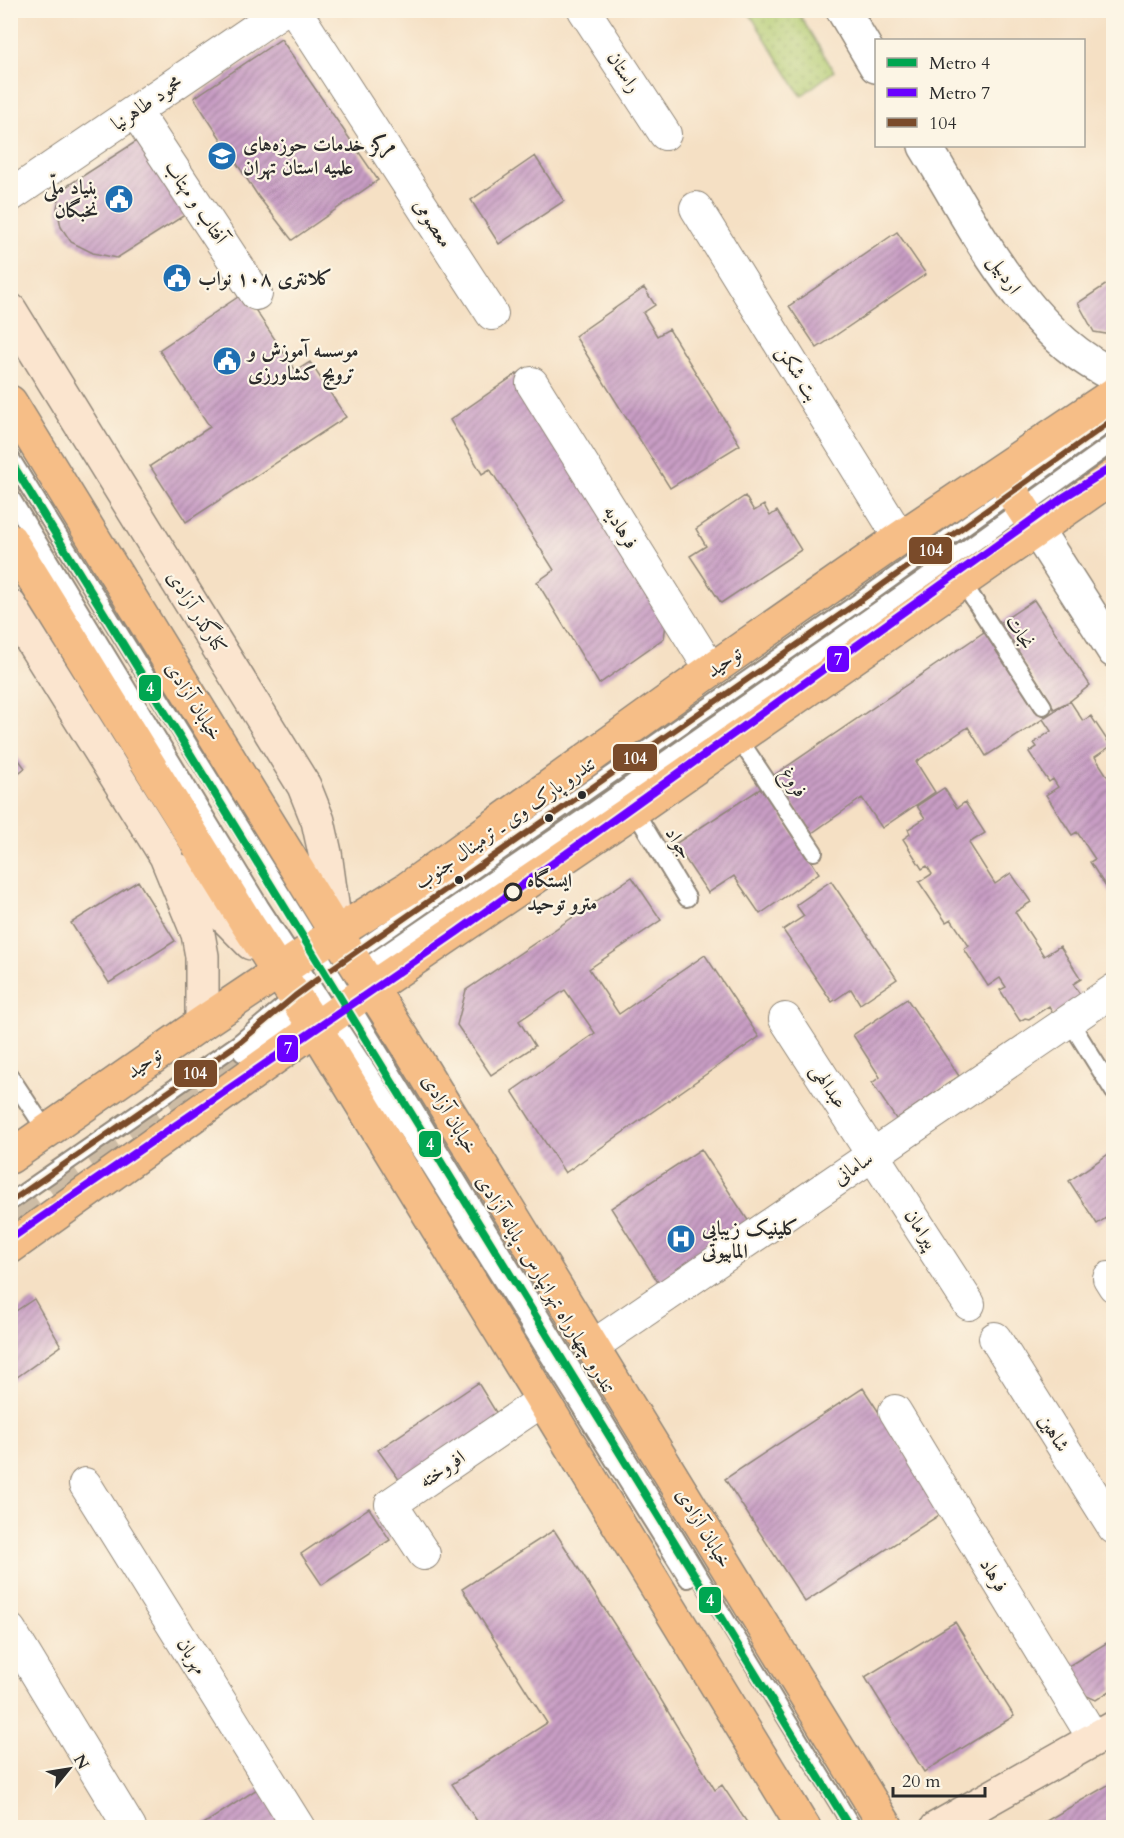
<svg xmlns="http://www.w3.org/2000/svg" width="1124" height="1838" font-family="Cardo,Amiri,serif">
<style>
.park{fill:url(#park-dots);stroke:#6e7a4e;stroke-width:1.5}
.building{fill:url(#building-hatch)}
.lines{fill:none;stroke-linecap:round;stroke-linejoin:round}
.trunk-tunnel{stroke:#cdbca5;stroke-width:33;stroke-dasharray:33 16;stroke-linecap:butt}
.service-casing{stroke:#908678;stroke-width:20}
.minor-casing{stroke:#908678;stroke-width:34}
.tertiary-casing{stroke:#908678;stroke-width:36}
.secondary-casing{stroke:#908678;stroke-width:36}
.primary-casing{stroke:#908678;stroke-width:36}
.service{stroke:#fff;stroke-width:16}
.minor{stroke:#fff;stroke-width:32}
.tertiary{stroke:#fff;stroke-width:33}
.secondary{stroke:#fbe5cf;stroke-width:33}
.primary{stroke:#f6be87;stroke-width:33}
.bus-1-casing{stroke:#fcf5e5;stroke-width:10}
.bus-1{stroke:#7a4b2a;stroke-width:6}
.metro-1-casing{stroke:#fcf5e5;stroke-width:12}
.metro-2-casing{stroke:#fcf5e5;stroke-width:12}
.metro-1{stroke:#00a651;stroke-width:8}
.metro-2{stroke:#6a00ff;stroke-width:8}
.bus-dot{fill:#2b2b2b;stroke:#fcf5e5;stroke-width:2}
.stop-dot{fill:#fcf5e5;stroke:#2b2b2b;stroke-width:3}
.labels{text-anchor:middle;dominant-baseline:central;stroke-width:4.5;stroke-linejoin:round;paint-order:stroke}
.street-label{font-size:20px;fill:#2b2b2b;stroke:#fcf5e5}
.poi-label{font-size:20px;font-weight:bold;fill:#2b2b2b;stroke:#fcf5e5;text-anchor:start}
.stop-label{font-size:20px;font-weight:bold;fill:#2b2b2b;stroke:#fcf5e5;text-anchor:start}
.line-badge{stroke:#fcf5e5;stroke-width:2}
.badge-label{font-size:16px;text-anchor:middle;font-weight:bold;fill:#fff}
</style>
<defs>
<pattern id="park-dots" width="8" height="8" patternUnits="userSpaceOnUse" patternTransform="scale(1.5)"><rect width="8" height="8" fill="#b1ca70"/><path d="M2 2h.1M6 6h.1" fill="none" stroke="#90a45c" stroke-width="1.8" stroke-linecap="round"/></pattern>
<pattern id="building-hatch" width="6" height="6" patternUnits="userSpaceOnUse" patternTransform="scale(1.5)"><rect width="6" height="6" fill="#c89dc4"/><path d="M-1 1l2-2M0 6l6-6M5 7l2-2" fill="none" stroke="#a3809f"/></pattern>
</defs>
<rect width="100%" height="100%" fill="#fcf5e5"/>
<filter id="ink" filterUnits="userSpaceOnUse"><feTurbulence type="fractalNoise" baseFrequency=".0167" numOctaves="2"/><feDisplacementMap in="SourceGraphic" scale="12" xChannelSelector="R" yChannelSelector="G"/><feConvolveMatrix kernelMatrix="1 2 1 2 8 2 1 2 1" color-interpolation-filters="sRGB"/></filter>
<filter id="wash" filterUnits="userSpaceOnUse"><feTurbulence type="fractalNoise" baseFrequency=".008" numOctaves="4" result="noise"/><feDisplacementMap in="SourceGraphic" scale="24" xChannelSelector="R" yChannelSelector="G"/><feGaussianBlur stdDeviation="1.35" result="paint"/><feColorMatrix in="noise" values="0 0 0 0 0 0 0 0 0 0 0 0 0 0 0 0 0 1.4 0 .05"/><feComposite in="paint" operator="in"/></filter>
<g filter="url(#wash)">
<rect width="100%" height="100%" fill="#f5e0c4"/>
<path class="park" d="M748,11H797L834,71L801,96Z"/>
<g id="blocks">
<path class="building" d="M281,39L378,180L292,240L258,196L194,98Z
M140,139L188,213L117,258L93,253L71,242L61,227L57,208L61,190Z
M535,156L564,201L499,244L471,200Z
M897,232L926,274L817,348L789,306Z
M1113,280V334L1112,335L1094,332L1078,303Z
M644,288L655,305L643,313L657,336L669,329L740,445L670,488L575,336Z
M244,293L296,371L310,362L346,417L186,522L150,466L210,427L159,350Z
M518,373L667,617L664,638L599,684L537,582L554,570L490,469L482,474L450,420Z
M745,496L754,511L764,505L770,516L777,511L801,550L721,603L690,556L706,546L696,529Z
M1034,600L1090,685L1070,701L1054,709L998,624Z
M987,630L1045,717L1070,701L1083,721L1091,716L1111,746L1095,757L1113,785V898L1090,862L1095,859L1077,832L1072,835L1046,795L1058,787L1053,779L1049,782L1029,752L1037,747L1034,743L1051,731L1043,719L986,756L968,727L916,762L935,792L882,828L862,798L812,833L773,776Z
M670,742L675,751L462,899L457,890Z
M10,748L25,768L10,779Z
M763,787L819,873L760,914L734,876L708,893L675,844Z
M944,788L957,808L965,802L985,833L969,843L995,884L1011,873L1031,902L1015,912L1044,956L1060,946L1081,979L1073,984L1082,997L1054,1015L1049,1006L1029,1019L1025,1018L1020,1021L1000,990L1006,987L1000,978L988,986L964,949L969,946L951,919L946,922L919,882L932,874L927,866L922,869L903,839L910,834L908,829L925,818L917,806Z
M632,877L661,920L589,969L619,1014L705,955L759,1037L565,1173L512,1091L595,1033L565,990L519,1021L535,1046L491,1075L457,1025L466,990Z
M138,881L175,941L109,983L71,923Z
M831,881L897,979L860,1004L851,989L832,1002L783,930L804,916L796,905Z
M907,999L959,1076L896,1119L872,1083L880,1077L853,1035Z
M701,1149L753,1228L661,1287L611,1208Z
M1113,1151V1213L1097,1224L1069,1181Z
M34,1299L61,1346L10,1382V1315Z
M478,1383L502,1422L405,1488L378,1450Z
M863,1388L944,1512L805,1602L725,1479Z
M369,1508L390,1540L322,1585L301,1554Z
M554,1530L639,1663L715,1790L722,1785L750,1827H481L452,1784L547,1723L462,1589Z
M955,1622L1014,1716L924,1772L865,1677Z
M1113,1639V1689L1096,1700L1087,1696L1065,1668Z
M1113,1782V1827H1036Z
M260,1787L285,1827H199Z"/>
</g>
</g>
<g filter="url(#ink)">
<use href="#blocks" fill-opacity="0" stroke="#908678" stroke-width="1.5"/>
<g class="lines">
<path class="trunk-tunnel" d="M635,775L736,696
M10,1219L276,1036"/>
<g class="service-casing">
<path id="service" d="M10,457L350,1004L853,1828
M10,496L260,906L431,1168L688,1579
M961,580L1043,706
M737,736L814,852
M634,810L687,898
M346,959L857,603L1114,419
M355,974L593,811L967,548L1114,442
M1069,1020L1114,1092
M242,1053L307,1007
M10,1076L47,1132
M10,1202L239,1043L299,993"/>
</g>
<g class="minor-casing">
<path id="minor" d="M295,10L492,314
M584,10L665,134
M135,111L256,294
M10,196L283,10
M696,208L900,538
M532,383L711,670
M785,1019L969,1304
M1109,1278L1114,1286
M995,1338L1114,1528
M593,1346L1114,990
M895,1411L1094,1739
M85,1484L299,1828
M424,1554L391,1504L543,1400
M10,1630L130,1828"/>
</g>
<g class="tertiary-casing">
<path id="tertiary" d="M843,10L876,66
M925,146C973,224 1026,336 1114,375
M1036,529L1114,651"/>
</g>
<g class="secondary-casing">
<path id="secondary" d="M10,310L304,786L318,821L325,853L336,933
M10,606L166,856L198,934L202,956V1023
M180,871L251,943
M937,1828L1114,1728"/>
</g>
<g class="primary-casing">
<path id="primary" d="M10,402L336,933L410,1049L887,1828
M999,472L1036,529
M10,540L246,922L316,1029L804,1828
M10,1157L202,1023L336,933L407,889L711,670L900,538L1114,394
M10,1247L373,987L634,810L1114,476"/>
</g>
<use href="#service" class="service"/>
<use href="#minor" class="minor"/>
<use href="#tertiary" class="tertiary"/>
<use href="#secondary" class="secondary"/>
<use href="#primary" class="primary"/>
<g class="bus-1-casing">
<path id="bus-1" d="M10,1202L239,1043L295,996L330,970L857,603L1114,419"/>
</g>
<use href="#bus-1" class="bus-1"/>
<g class="metro-1-casing">
<path id="metro-1" d="M10,460L850,1828"/>
</g>
<g class="metro-2-casing">
<path id="metro-2" d="M10,1239L457,932L1064,497L1114,466"/>
</g>
<use href="#metro-1" class="metro-1"/>
<use href="#metro-2" class="metro-2"/>
</g>
</g>
<defs>
<g id="university-disc" transform="scale(1.5)"><circle r="9.5" fill="#1f6fb2" stroke="#fcf5e5"/><path d="M0-5L7-2L0 1L-7-2ZM-4 1L0 2.5L4 1V4Q0 6-4 4Z" fill="#fff"/></g>
<g id="civic-disc" transform="scale(1.5)"><circle r="9.5" fill="#1f6fb2" stroke="#fcf5e5"/><path d="M-.6-6.5H3V-4.5H.6V-3L4-1V1h2V6H-6V1h2V-1L-.6-3ZM-1.2 2.5V6h2.4V2.5Z" fill="#fff"/></g>
<g id="hospital-disc" transform="scale(1.5)"><circle r="9.5" fill="#1f6fb2" stroke="#fcf5e5"/><path d="M-5-5h3v3.5h4V-5h3V5h-3V1.5h-4V5h-3Z" fill="#fff"/></g>
</defs>
<g fill-rule="evenodd">
<use href="#university-disc" x="222" y="156"/>
<use href="#civic-disc" x="119" y="199"/>
<use href="#civic-disc" x="177" y="278"/>
<use href="#civic-disc" x="227" y="361"/>
<use href="#hospital-disc" x="681" y="1239"/>
</g>
<g class="bus-dot">
<circle cx="582" cy="795" r="5"/>
<circle cx="549" cy="818" r="5"/>
<circle cx="459" cy="880" r="5"/>
</g>
<circle class="stop-dot" cx="513" cy="892" r="8"/>
<g class="labels">
<g class="street-label">
<text transform="translate(624 72) rotate(57)">راستان</text>
<text transform="translate(147 103) rotate(-34)">محمود طاهرنیا</text>
<text transform="translate(196 202) rotate(56)">آفتاب و مهتاب</text>
<text transform="translate(433 223) rotate(57)">معصومی</text>
<text transform="translate(1005 274) rotate(57)">اردبیل</text>
<text transform="translate(798 373) rotate(58)">بت شکن</text>
<text transform="translate(621 527) rotate(58)">فرهادیه</text>
<text transform="translate(197 612) rotate(58)">کنارگذر آزادی</text>
<text transform="translate(1020 632) rotate(57)">نجات</text>
<text transform="translate(724 662) rotate(-35)">توحید</text>
<text transform="translate(194 701) rotate(58)">خیابان آزادی</text>
<text transform="translate(794 782) rotate(57)">فروغ</text>
<text transform="translate(505 823) rotate(-35)">تندرو پارک وی ـ ترمینال جنوب</text>
<text transform="translate(679 843) rotate(59)">جواد</text>
<text transform="translate(144 1063) rotate(-35)">توحید</text>
<text transform="translate(829 1086) rotate(57)">عبدالهی</text>
<text transform="translate(450 1114) rotate(59)">خیابان آزادی</text>
<text transform="translate(853 1168) rotate(-34)">سامانی</text>
<text transform="translate(921 1229) rotate(57)">پیرامان</text>
<text transform="translate(546 1284) rotate(59)">تندرو چهارراه تهرانپارس ـ پایانه آزادی</text>
<text transform="translate(1054 1433) rotate(58)">شاهین</text>
<text transform="translate(442 1469) rotate(-34)">افروخته</text>
<text transform="translate(704 1528) rotate(59)">خیابان آزادی</text>
<text transform="translate(994 1575) rotate(59)">فرهاد</text>
<text transform="translate(192 1656) rotate(58)">مهربان</text>
</g>
<g class="poi-label">
<text x="243" y="144">مرکز خدمات حوزه‌های<tspan x="243" dy="23">علمیه استان تهران</tspan></text>
<text x="98" y="187" text-anchor="end">بنیاد ملّی<tspan x="98" dy="23">نخبگان</tspan></text>
<text x="198" y="278">کلانتری ۱۰۸ نواب</text>
<text x="248" y="350">موسسه آموزش و<tspan x="248" dy="23">ترویج کشاورزی</tspan></text>
<text x="702" y="1228">کلینیک زیبایی<tspan x="702" dy="23">المابیوتی</tspan></text>
</g>
<g class="stop-label">
<text x="527" y="880">ایستگاه<tspan x="527" dy="23">مترو توحید</tspan></text>
</g>
</g>
<g class="line-badge">
<rect x="908" y="536" width="45" height="29" rx="6" fill="#7a4b2a"/>
<rect x="826" y="645" width="24" height="28" rx="6" fill="#6a00ff"/>
<rect x="138" y="674" width="24" height="28" rx="6" fill="#00a651"/>
<rect x="612" y="743" width="46" height="29" rx="6" fill="#7a4b2a"/>
<rect x="276" y="1034" width="23" height="29" rx="6" fill="#6a00ff"/>
<rect x="173" y="1059" width="45" height="29" rx="6" fill="#7a4b2a"/>
<rect x="418" y="1130" width="24" height="28" rx="6" fill="#00a651"/>
<rect x="698" y="1586" width="24" height="28" rx="6" fill="#00a651"/>
</g>
<g class="badge-label">
<text x="931" y="556">104</text>
<text x="838" y="665">7</text>
<text x="150" y="694">4</text>
<text x="635" y="764">104</text>
<text x="288" y="1054">7</text>
<text x="195" y="1079">104</text>
<text x="430" y="1150">4</text>
<text x="710" y="1606">4</text>
</g>
<rect width="1124" height="1838" fill="none" stroke="#fcf5e5" stroke-width="36"/>
<rect x="875" y="39" width="210" height="108" fill="#fcf5e5" stroke="#a8a49b" stroke-width="1.5"/>
<rect x="887" y="58" width="30" height="9" fill="#00a651" stroke="#a8a49b" stroke-width="1.5"/>
<text x="929" y="69" font-size="18" fill="#2b2b2b">Metro 4</text>
<rect x="887" y="88" width="30" height="9" fill="#6a00ff" stroke="#a8a49b" stroke-width="1.5"/>
<text x="929" y="99" font-size="18" fill="#2b2b2b">Metro 7</text>
<rect x="887" y="118" width="30" height="9" fill="#7a4b2a" stroke="#a8a49b" stroke-width="1.5"/>
<text x="929" y="129" font-size="18" fill="#2b2b2b">104</text>
<g transform="translate(69 1769) rotate(60)" stroke="#fcf5e5" stroke-width="4.5" paint-order="stroke">
<path d="M0-4.5L10 22L0 15L-10 22Z" fill="#2b2b2b"/>
<text y="-9" font-size="16" font-weight="bold" text-anchor="middle" fill="#2b2b2b">N</text>
</g>
<path d="M893 1787v9h92v-9" fill="none" stroke="#2b2b2b" stroke-width="3"/>
<text x="902" y="1787" font-size="18" fill="#2b2b2b" stroke="#fcf5e5" stroke-width="4.5" paint-order="stroke">20 m</text>
</svg>
